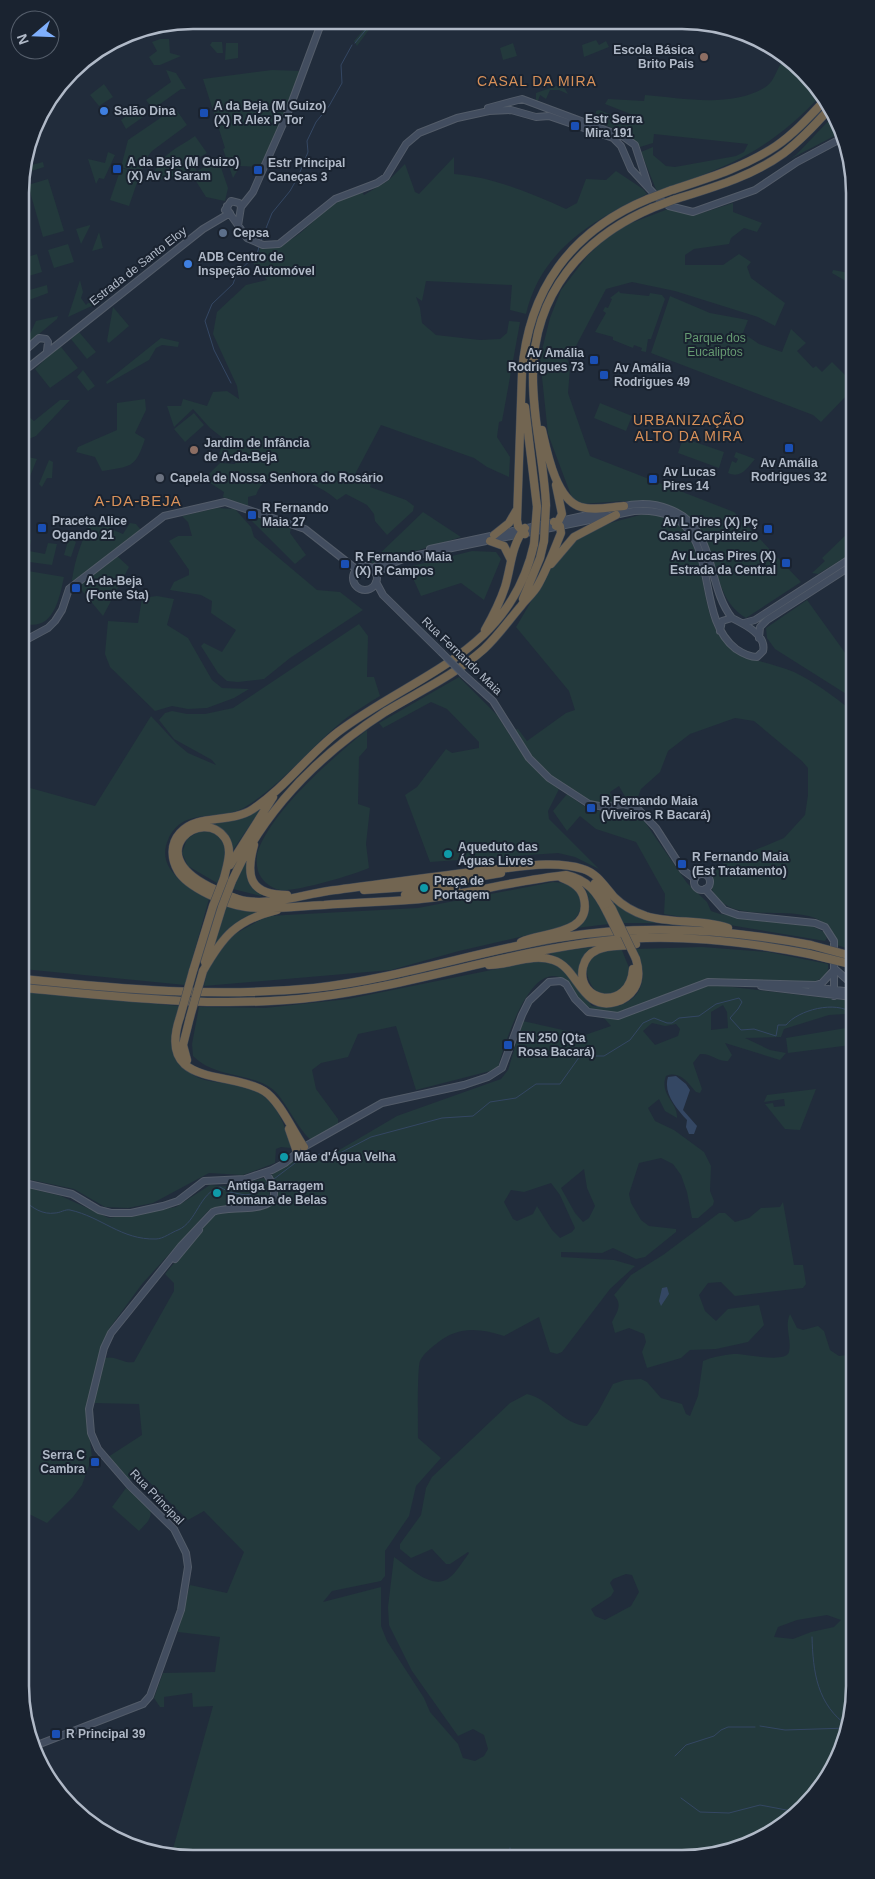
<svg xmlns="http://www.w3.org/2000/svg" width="875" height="1879" font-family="Arial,sans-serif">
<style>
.green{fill:#23393c;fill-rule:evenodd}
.water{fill:#344763}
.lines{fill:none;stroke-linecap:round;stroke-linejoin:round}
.stream{stroke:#344763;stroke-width:1}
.secondary-casing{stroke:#535c69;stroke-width:8}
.highway-casing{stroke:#404956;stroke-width:9}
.secondary{stroke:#424d5f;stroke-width:6}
.highway{stroke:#726551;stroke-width:8}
.secondary-bridge-casing{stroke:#535c69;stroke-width:8;stroke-linecap:butt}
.highway-bridge-casing{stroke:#404956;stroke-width:9;stroke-linecap:butt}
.secondary-bridge{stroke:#424d5f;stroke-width:6}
.highway-bridge{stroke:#726551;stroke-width:8}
.education-dot{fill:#8d6e63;stroke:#1a2330;stroke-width:2}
.shop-dot{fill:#3f7fe0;stroke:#1a2330;stroke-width:2}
.transit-dot{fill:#1a4fb4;stroke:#1a2330;stroke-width:2}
.service-dot{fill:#5c6f8a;stroke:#1a2330;stroke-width:2}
.worship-dot{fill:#6b7280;stroke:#1a2330;stroke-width:2}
.culture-dot{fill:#0f9aa8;stroke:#1a2330;stroke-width:2}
.labels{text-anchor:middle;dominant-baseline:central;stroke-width:4;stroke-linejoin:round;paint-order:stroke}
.poi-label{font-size:12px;font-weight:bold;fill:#b0b9c7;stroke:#1a2330;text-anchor:start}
.street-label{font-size:12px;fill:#b0b9c7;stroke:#1a2330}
.park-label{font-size:12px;fill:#659a71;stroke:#1a2330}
.neighbourhood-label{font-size:14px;letter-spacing:1px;fill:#d99159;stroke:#1a2330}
.quarter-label{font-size:15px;letter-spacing:1px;fill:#d99159;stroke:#1a2330}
.rim{fill:none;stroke:#b0b9c7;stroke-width:2.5}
</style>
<rect width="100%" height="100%" fill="#212c3b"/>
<path class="green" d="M371,21H390L371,27L357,46L354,41Z
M160,39H169L170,53L181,56L160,65H154L149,57L157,51L152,42Z
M596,40L599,45L606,41L609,47L584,57L582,45Z
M212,42H222L223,53H217L210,45Z
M226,43H238V58L225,60Z
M513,43L517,56L503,60L500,48Z
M787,58L797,63L823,93C770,151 729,166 657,192L641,152L653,147V155L666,166L675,167L736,156L744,152L748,144L654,134L653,143L640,147L634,140L595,119L596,111L599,110L630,122L633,115L605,104L608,99L644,101L645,95C682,98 730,108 764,88C777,81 775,66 787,58Z
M166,70L176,73L186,89H181L153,109L146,100L171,82Z
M272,70L302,71L278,131L259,167L240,166L233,178L223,149L225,148L203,79Z
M104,84L113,97L99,106L90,95Z
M562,84L568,94L559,90H550L546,99L540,95L538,101L536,100V93Z
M137,108L143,117L126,129L121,120Z
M175,108L187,125L152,151L148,156L141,173L121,167L128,140Z
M834,115L842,132L790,159L797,154Z
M195,136L207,153L191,162L197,171L218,159L228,188L225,201L206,197L194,178L184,176L151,180C160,154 173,151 195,136Z
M108,152L115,155L104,179L99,178L96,184L88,159L105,163Z
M454,157V174C493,177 530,193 566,209L577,203L586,179L606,180L616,171L643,189L647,194C592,221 541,250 526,314L510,310L512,285L426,281L422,301L416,297L420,308L422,323L436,335L480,340L500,339L507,333L509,321L520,322L502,421L499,422L497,437L510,457L509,477L487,467L474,458L381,425L354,476L371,484L370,487L406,500L414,506L413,511L387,535L375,521L374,514L367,505L346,494L337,500C319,484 269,459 256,495L248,497V506L223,497L224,492L204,479L220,463L235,464L236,460L219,454L224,439L210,428L193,409L174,427L167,406H181L183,399L207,406L213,392L227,391L239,399L237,386L213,334L217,312L246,285L267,280L253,263L257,259L260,247C296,249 309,220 336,203C344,198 354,196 362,192L364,195L389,180L405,164L415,192L419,194Z
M43,162L44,167L22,174L24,167Z
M121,168L140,174L129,206L110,200Z
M48,179L64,231L43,237L28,185Z
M733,203V212L762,223L757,232L744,228L731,238L729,244L694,249L685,255V265H723L739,254L751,262L747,267L751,278L785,303L775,326L758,317L675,291L632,282L606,289L576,346L567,358L570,368L568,393L590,456L734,512L801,582L746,618C727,606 723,592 716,572C712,560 709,547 703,536C677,490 625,502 582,504L572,498L548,434L540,358L550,318L561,290L588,255L611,234L626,225L668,209L685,214H699Z
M90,225V226L81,244L76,229Z
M99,232L103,248L92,251Z
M68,244L74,262L54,268L48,250Z
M37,254L42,272L22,278L21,259Z
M833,270L850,273L847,279L849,283L832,273Z
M80,280L83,292L81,298L86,305L88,303L96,304L68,317Z
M47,285L48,293L29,300L26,291Z
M619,291L620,293L649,296L650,293L662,295L665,299L651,339H648L646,352L641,351L642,348L634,345L633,348L613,340V337L595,332L606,313L603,311L605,307L608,308L612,299L610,298Z
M670,296L710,313L748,320L743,333L759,344L782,352L791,329L806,343L797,351L813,368L816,366L822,372L832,362L850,380V392L821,422L813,415L651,353Z
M113,307L129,326L109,343L107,341Z
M58,316L57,319L21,349V338L29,336L36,321Z
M79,332L96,352L87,359L71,339Z
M161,338L179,342L178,347L162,345L156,348L149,360L107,384L106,382Z
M61,347L78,368L50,388L35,369L57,348Z
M83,370L95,386L88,391L77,377Z
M145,399L146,410L135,433L145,439C135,469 131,466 102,471L95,457L76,452L78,447L117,430V403Z
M60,400H70L36,436L21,442V419L28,416L34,421Z
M600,403L632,416L626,431L594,418Z
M194,413L204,425L185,442L174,429Z
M683,438L724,452L719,468L678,453Z
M27,448L28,457L37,459L28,481L21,478V451Z
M736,452L755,459C747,468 741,479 728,473L732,461L736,463L738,459L734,457Z
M49,460L53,462L52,478H47L42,487L39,484Z
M22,501L30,506L29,516L22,514Z
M217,508L235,509L251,527L254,537L317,590L340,592L363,610L290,658L264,679L238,682L227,681L218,673L201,646L204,643L222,652L236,630L211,613L212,601L201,595L170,590L174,582L189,575V570L169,541L178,536H192L188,522L182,516Z
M423,512L461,537L374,564L371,562Z
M640,515C716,511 692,596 720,636C738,661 768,661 794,672C815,682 833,696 851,710L852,950L837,945C825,890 747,931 717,898C711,891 709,879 707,870L784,838L805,815L808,795V768L802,761L754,721L735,718L690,734L668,751L660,772L641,789L636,802L627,800L619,786L610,792L613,802C607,802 599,804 593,802C562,795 530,757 514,730L518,729L527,741L566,713L575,710L569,691L516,627C530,605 555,555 575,540C595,526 617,521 640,515Z
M255,516L291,528L290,533L306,555L295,564L250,519Z
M91,521L101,527L111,526V529L123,534L130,523L136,524L141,530L75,582L72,580C75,559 82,540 91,521Z
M850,531L851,554L818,574L812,573L825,561L822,558Z
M69,537L76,542L71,557L64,555Z
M22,539L31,540L29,551L45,554L48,543L57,544L52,565L22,561Z
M472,551L496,552L501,559L484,600L461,583L421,596L408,567Z
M116,555L129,567L103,616L78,586Z
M22,570L64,577C59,600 53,633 22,623Z
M157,596L174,599L167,625L188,638L212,680L222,688L249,689L234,698L207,708L188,709L172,706L155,711L110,667L105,654L108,621L138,623L142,598Z
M807,600L851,661V697L775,649L767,638L766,628Z
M359,624L368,636L367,677H374L380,696C368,703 356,711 345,719C310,747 283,784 245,807C219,823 183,805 168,840C155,869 189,888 209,899L185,985L23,969V786L95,806L151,716L176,743L188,753L216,765L212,760L174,739L159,720L165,713L172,711L187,714H205L233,708Z
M459,677L497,715L512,739L532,765L559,789L548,811L549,819L599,869L575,857L558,853L430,862L405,795L417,787L446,749L452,753L479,748V742L447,709L431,702L383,728L379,723Z
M367,730V748L359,757L358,804L370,808L366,844L369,868C353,875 296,892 280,890C270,888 261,880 258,871C256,863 256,855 259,848C277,806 331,759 367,730Z
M567,794C576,800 587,810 598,811C613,814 625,807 640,815L687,883L707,902L711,911L720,914L812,926L824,932L827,938L825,941L664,914L665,894L636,842L596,829L580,816L567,831L553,811Z
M260,810L233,850L226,833L212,824L213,822L240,818Z
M199,831L215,832L226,847L225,864L217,883L188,866L182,853L187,839Z
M248,855C245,870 245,887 262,894L261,896L233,889Z
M553,882C584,883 591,906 568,926L459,951L391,970L204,986L207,972L217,953L233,935L267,916L418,908Z
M584,886L594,894L609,924L576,928C591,917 593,903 584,886Z
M610,898L656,921L659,923H622Z
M227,904L260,911C242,920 228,928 215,944H212Z
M592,947L587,953L578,978L569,965L549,953Z
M702,947L768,952L828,964C829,976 824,978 813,982L711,979L623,1013C604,1013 588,1012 576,995C573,990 570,983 565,980C530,956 504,1047 498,1067L494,1070L416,1090L396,1026L358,1034L348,1057L321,1063L312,1070L316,1089L338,1119V1125L311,1140C295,1126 285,1098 271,1088C247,1072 215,1078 193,1056L192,1044L199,1007L265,1008L348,999L541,960L554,963L561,968L592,1006C633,1013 655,987 635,949Z
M621,948L630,970L623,990L612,995L597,992C584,980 582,958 601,950C606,948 615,949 621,948Z
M707,984L852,1001V1021L845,1014L829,1015L784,1029L781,1037L745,1038L770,1050L786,1053L780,1060L725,1043L732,1055L728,1061C718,1062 711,1053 700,1054L693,1063L702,1089L700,1093L696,1092C688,1083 680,1070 666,1076C659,1095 678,1102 677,1118L665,1111L659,1099L648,1108L655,1121L674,1130L704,1152L711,1166L710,1191L714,1201L713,1205L698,1218H692L687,1192L681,1175L673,1164L661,1158L639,1163L629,1194L631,1203L641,1220L649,1226L676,1229V1232L645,1257L636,1259L613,1248L602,1253L561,1252V1257L614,1260L635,1266L610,1289L562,1352L557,1354L550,1352L539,1317L504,1336C478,1328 458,1326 436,1344C431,1348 423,1354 420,1361C417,1369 418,1426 418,1438L441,1458L416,1486L409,1516L385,1551V1576L381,1581L332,1591L323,1602L381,1587V1626L387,1641L424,1698L430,1712L458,1744L463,1758L475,1761L484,1756L488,1749L484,1735L473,1729L458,1736L412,1671L389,1625L388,1607L394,1557C408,1566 432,1591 449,1578C457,1572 463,1561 469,1553L468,1552L450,1564H446L432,1549L411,1558L400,1549V1544L421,1515L426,1488L432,1477L510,1403L527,1394C550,1399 563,1425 587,1426L598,1412L613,1384L625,1380L641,1379L647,1382L661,1398L682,1404L686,1414L690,1416L698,1396L703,1361C712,1357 723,1355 733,1354C744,1353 785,1364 789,1352C792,1339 784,1327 790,1314L797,1328L803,1330L818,1326L824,1331L830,1350L839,1356L853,1354L855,1698L842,1752L819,1792L779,1830L728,1853L171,1856L213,1706L193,1707L192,1693L164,1697V1707H160L154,1698L163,1673L215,1672L220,1637L178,1632L190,1585L227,1593L244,1552L204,1511L188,1520L141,1474L127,1480L108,1457L142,1435L139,1404L93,1403L105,1358C115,1355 124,1364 134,1362L174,1291V1283L165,1274L215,1213C232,1211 275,1213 279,1190L271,1177C276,1163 317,1150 329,1156L397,1116L501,1079L508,1070L523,1021L585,1035L611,1026L604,1018H620ZM723,1005L727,1012L728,1028L711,1030V1012ZM652,1023L665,1026L676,1024L680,1029L678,1036L655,1045L643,1031ZM584,1169L587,1188L595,1206L589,1218L583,1222L575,1213L561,1188ZM551,1183L560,1195L575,1228L572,1232L560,1238L552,1230L537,1206L533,1214L517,1221L513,1219L504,1202L511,1190L524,1192ZM626,1574L632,1575L639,1592L631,1606L605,1620L595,1616L591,1609L611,1596L614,1591L610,1583L613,1579ZM827,1615L841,1620L834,1627L811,1632L793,1639L774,1637L778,1627L797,1620Z
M23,992L179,1006C172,1034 170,1070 205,1080C220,1084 240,1083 254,1089C269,1095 277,1109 283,1123C286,1131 291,1140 291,1148L281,1147L276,1149L275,1163L243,1175L209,1173L153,1203L128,1208L105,1207L74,1189L27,1179L24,1177Z
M852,1027L851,1045L788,1053L786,1038Z
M816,1089L800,1130L785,1129L765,1104L773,1103L774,1107L785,1106L784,1099L764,1102L767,1095Z
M853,1177V1211H850L845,1180Z
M264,1178L271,1185L269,1197C245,1213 231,1201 209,1210L142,1284L109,1329L101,1346L86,1410L92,1457L82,1485L73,1497L47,1523L25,1512L24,1187L61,1196L109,1218L176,1207L210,1185L229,1187Z
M783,1202L794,1265H803L806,1284L803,1288L735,1296L721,1282L708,1283L699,1295L705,1311L716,1321L728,1309L759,1305L764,1325L748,1342L716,1349L690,1350L681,1358L647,1368L642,1352L646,1342L644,1334L629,1328L615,1333L612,1322C617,1312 623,1305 614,1295L631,1275L663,1255L719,1213H725L735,1222L749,1218L761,1208L780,1207Z
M126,1488L150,1509C153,1519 145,1524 139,1531L112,1507Z"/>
<path class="water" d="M676,1076L686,1084L690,1090L683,1110L697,1126L694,1134H689L686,1127L687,1120C676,1108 663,1093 668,1077Z
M667,1287L669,1294L661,1306L659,1301L662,1288Z"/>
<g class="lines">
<path class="stream" d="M355,43L373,21
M261,241L272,213L290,191L298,177L308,152L307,141L316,122L329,106L342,83L341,65L352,45
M231,383L214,350L205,321L212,304L233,284L237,273L257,254L259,247
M308,1150L312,1156
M274,1179L299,1160L320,1154L328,1155L340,1153L371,1137L442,1118L473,1116L490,1102L516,1098L536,1084H560L580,1056H604L630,1040L643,1023L654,1018L667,1023H672L679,1018L699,1016L716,1004L739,998L742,1002L738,1009L730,1018L741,1030L754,1029L776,1036L778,1025H786C798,1010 836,1000 852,1013
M24,1200C32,1208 43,1215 55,1213C60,1213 65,1209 70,1210C102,1217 121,1240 156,1239C163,1239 172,1232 178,1230C197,1222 199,1193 220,1187L229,1192L246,1195L255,1193L267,1183
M812,1637C813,1672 817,1705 848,1726
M760,1726L785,1730L848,1728
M675,1756L686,1745L714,1736L721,1730L728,1727H755
M681,1798L700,1812L729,1813L760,1805L797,1812
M510,1848V1854"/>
<g class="secondary-casing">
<path id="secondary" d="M488,108L522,99L624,137L635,145L648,185
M227,206L228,211L247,238L263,245L279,244L335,199L377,183L386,177L406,144L419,133L457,118L489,111L511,110L536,117L549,116L613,138L621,146L631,169L658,198L669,206L693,212L755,190L797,162L844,137
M241,207L253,192L287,115L322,21
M225,210L231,201L239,203L241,207L238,226
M21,354L39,338L46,339L48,342L47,351
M21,371L29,367L203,229L230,213
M620,507C636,503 654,503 669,509C718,527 705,584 732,618
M430,549L606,511
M353 578a12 12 0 1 1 24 0a12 12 0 1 1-24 0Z
M372,568L387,562
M376,574L388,565L408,557L634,511C731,505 687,612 736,649C742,653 749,657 757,657L763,651C767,635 744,624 732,618L722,621L720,631
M376,582L383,595L441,652
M744,623L755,620L851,558
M759,638L760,627L767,620L851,566
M22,642L48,628L55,621L62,610L69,589L164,516L225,502L305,529L356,569
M463,674L493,701L529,758L549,778L589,804L604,807L623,804L637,808L656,828L683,870L695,879
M694 882a8 8 0 1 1 16 0a8 8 0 1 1-16 0Z
M705,889L724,910L738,915L815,923L825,927L834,941V996
M835,969L852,984
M761,986L852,997
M812,987L852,992
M24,1183L72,1194L99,1210L111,1213H131L163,1206L178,1201L204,1181L245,1179L272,1170L285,1163L304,1147L382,1103L464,1085L488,1077L502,1068L522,1015L529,1001L549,982L561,981L566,984L575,999L588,1012L618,1016L708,982L816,985L822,983L835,969
M175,1259L199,1230
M32,1747L143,1704L150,1696L181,1610L188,1567L186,1553L174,1529L130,1486L98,1449L91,1433L89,1409L104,1348L111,1333L181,1246L213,1212C230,1203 297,1220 266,1173"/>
</g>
<g class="highway-casing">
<path id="highway" d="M669,191C705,179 743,168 776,146C795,133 811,115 827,98
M673,200C711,188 751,177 784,153C801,140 816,124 831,107
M525,407L537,507
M542,430C547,452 556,500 581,507C594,511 610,507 624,506
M556,485L562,514L556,526
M546,505C544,461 532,417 533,373C534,294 582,238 652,208
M525,534L518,526L517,520L522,373C528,290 571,231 648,199
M494,535L509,523L516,511
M490,541L504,546L511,560
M534,544C510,653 417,673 338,732C308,755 285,788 253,809C231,824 198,813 180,833C170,844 171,859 178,871C187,887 227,905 246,907C271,910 298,906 324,905C359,902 395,902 430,898C475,892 520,880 566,875C588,880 597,892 607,912
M551,564L574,537L616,515
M523,599L540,558L544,541
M485,630C493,616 500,602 505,587C511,568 511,545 525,528
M254,845C245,877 250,895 287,895
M230,865L273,797
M224,878C227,865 233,850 225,838C203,806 141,852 208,886C220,892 233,899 246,901C273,905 302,895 328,891C382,884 436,876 490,870C520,867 554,860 583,869C597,873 605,887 614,897C623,906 634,912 646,916C672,924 704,919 728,928
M232,881C264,810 320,754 385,712C418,692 455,675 484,649C498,636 509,620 521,606C526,599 534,593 538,585C547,569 554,550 561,533L560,526L554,522
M595,883L612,909
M364,890L423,886L501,873
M405,895L456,888
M521,942C542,932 592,935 584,899C582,888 573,882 562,878
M205,962L222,907
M489,965C510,965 532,953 553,960C579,968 581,1012 616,1002C623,1000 630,995 634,989C640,980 639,969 636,959
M633,969C630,1012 575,1003 583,967C585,959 590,953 597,950C609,944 623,947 636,944
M193,971L213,906
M203,971C223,936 236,920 277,910
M23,979C121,989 216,998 314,988C396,979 475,952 557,938C641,924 727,929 811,945
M23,988C121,997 219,1009 317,997C414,985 506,952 603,941C672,933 741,941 809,954
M180,1017C156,1088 229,1070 264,1091C279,1100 293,1131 304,1147
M187,1060L183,1045L190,1017
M289,1129L297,1152"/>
</g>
<use href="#secondary" class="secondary"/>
<use href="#highway" class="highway"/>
<g class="secondary-bridge-casing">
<path id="secondary-bridge" d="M441,652L463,674"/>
</g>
<g class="highway-bridge-casing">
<path id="highway-bridge" d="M648,199L669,191
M652,208L673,200
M544,541L546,505
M534,544L537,507
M213,906L224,878
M222,907L232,881
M612,909L636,959
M607,912L618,934
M811,945L848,955
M809,954L846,963
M180,1017L193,971
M190,1017L203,971"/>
</g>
<use href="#secondary-bridge" class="secondary-bridge"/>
<use href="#highway-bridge" class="highway-bridge"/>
</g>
<g class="education-dot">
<circle cx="704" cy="57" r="5"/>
<circle cx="194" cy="450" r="5"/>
</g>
<g class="shop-dot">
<circle cx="104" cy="111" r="5"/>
<circle cx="188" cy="264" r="5"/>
</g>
<g class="transit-dot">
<rect x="199" y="108" width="10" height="10" rx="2.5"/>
<rect x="570" y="121" width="10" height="10" rx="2.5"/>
<rect x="112" y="164" width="10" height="10" rx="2.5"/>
<rect x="253" y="165" width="10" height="10" rx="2.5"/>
<rect x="589" y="355" width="10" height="10" rx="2.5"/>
<rect x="599" y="370" width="10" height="10" rx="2.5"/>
<rect x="784" y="443" width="10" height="10" rx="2.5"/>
<rect x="648" y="474" width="10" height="10" rx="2.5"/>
<rect x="247" y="510" width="10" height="10" rx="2.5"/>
<rect x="37" y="523" width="10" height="10" rx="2.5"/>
<rect x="763" y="524" width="10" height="10" rx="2.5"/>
<rect x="781" y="558" width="10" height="10" rx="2.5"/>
<rect x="340" y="559" width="10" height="10" rx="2.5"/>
<rect x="71" y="583" width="10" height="10" rx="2.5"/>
<rect x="586" y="803" width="10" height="10" rx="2.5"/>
<rect x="677" y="859" width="10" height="10" rx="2.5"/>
<rect x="503" y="1040" width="10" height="10" rx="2.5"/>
<rect x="90" y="1457" width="10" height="10" rx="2.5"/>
<rect x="51" y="1729" width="10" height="10" rx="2.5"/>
</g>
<circle class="service-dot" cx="223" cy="233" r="5"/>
<circle class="worship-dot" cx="160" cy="478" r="5"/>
<g class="culture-dot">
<circle cx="448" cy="854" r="5"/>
<circle cx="424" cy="888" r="5"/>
<circle cx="284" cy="1157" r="5"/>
<circle cx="217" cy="1193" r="5"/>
</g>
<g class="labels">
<g class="poi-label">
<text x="694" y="50" text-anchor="end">Escola Básica<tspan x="694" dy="14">Brito Pais</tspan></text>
<text x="214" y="106">A da Beja (M Guizo)<tspan x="214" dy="14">(X) R Alex P Tor</tspan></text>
<text x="114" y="111">Salão Dina</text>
<text x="585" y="119">Estr Serra<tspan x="585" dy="14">Mira 191</tspan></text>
<text x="127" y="162">A da Beja (M Guizo)<tspan x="127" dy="14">(X) Av J Saram</tspan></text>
<text x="268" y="163">Estr Principal<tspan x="268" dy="14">Caneças 3</tspan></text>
<text x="233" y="233">Cepsa</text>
<text x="198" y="257">ADB Centro de<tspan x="198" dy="14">Inspeção Automóvel</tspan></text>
<text x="584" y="353" text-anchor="end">Av Amália<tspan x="584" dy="14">Rodrigues 73</tspan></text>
<text x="614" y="368">Av Amália<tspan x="614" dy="14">Rodrigues 49</tspan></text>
<text x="204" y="443">Jardim de Infância<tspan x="204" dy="14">de A-da-Beja</tspan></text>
<text x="789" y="463" text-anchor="middle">Av Amália<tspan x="789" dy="14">Rodrigues 32</tspan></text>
<text x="663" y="472">Av Lucas<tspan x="663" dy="14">Pires 14</tspan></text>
<text x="170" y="478">Capela de Nossa Senhora do Rosário</text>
<text x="262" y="508">R Fernando<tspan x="262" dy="14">Maia 27</tspan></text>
<text x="52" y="521">Praceta Alice<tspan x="52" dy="14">Ogando 21</tspan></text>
<text x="758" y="522" text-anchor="end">Av L Pires (X) Pç<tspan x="758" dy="14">Casal Carpinteiro</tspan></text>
<text x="776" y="556" text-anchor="end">Av Lucas Pires (X)<tspan x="776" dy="14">Estrada da Central</tspan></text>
<text x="355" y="557">R Fernando Maia<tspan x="355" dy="14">(X) R Campos</tspan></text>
<text x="86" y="581">A-da-Beja<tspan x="86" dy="14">(Fonte Sta)</tspan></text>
<text x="601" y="801">R Fernando Maia<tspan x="601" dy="14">(Viveiros R Bacará)</tspan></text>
<text x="458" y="847">Aqueduto das<tspan x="458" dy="14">Águas Livres</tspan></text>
<text x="692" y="857">R Fernando Maia<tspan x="692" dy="14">(Est Tratamento)</tspan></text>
<text x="434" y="881">Praça de<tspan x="434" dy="14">Portagem</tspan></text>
<text x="518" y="1038">EN 250 (Qta<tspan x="518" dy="14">Rosa Bacará)</tspan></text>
<text x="294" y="1157">Mãe d'Água Velha</text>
<text x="227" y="1186">Antiga Barragem<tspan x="227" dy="14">Romana de Belas</tspan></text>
<text x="85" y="1455" text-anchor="end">Serra C<tspan x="85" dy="14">Cambra</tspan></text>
<text x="66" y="1734">R Principal 39</text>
</g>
<g class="street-label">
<text transform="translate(138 266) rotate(-38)">Estrada de Santo Eloy</text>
<text transform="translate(462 656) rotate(44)">Rua Fernando Maia</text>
<text transform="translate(157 1497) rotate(46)">Rua Principal</text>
</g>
<g class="park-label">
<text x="715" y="338">Parque dos<tspan x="715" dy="14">Eucaliptos</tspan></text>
</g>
<g class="neighbourhood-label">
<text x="537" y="81">CASAL DA MIRA</text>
<text x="689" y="420">URBANIZAÇÃO<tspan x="689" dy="16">ALTO DA MIRA</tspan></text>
</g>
<g class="quarter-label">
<text x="138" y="500">A-DA-BEJA</text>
</g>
</g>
<path d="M0 0H875V1879H0ZM193 29H682A164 164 0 0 1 846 193V1686A164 164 0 0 1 682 1850H193A164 164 0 0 1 29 1686V193A164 164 0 0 1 193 29Z" fill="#1a2330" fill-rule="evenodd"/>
<path class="rim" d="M193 29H682A164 164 0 0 1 846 193V1686A164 164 0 0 1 682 1850H193A164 164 0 0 1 29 1686V193A164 164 0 0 1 193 29Z"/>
<g transform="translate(35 35) rotate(251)"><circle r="24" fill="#1a2330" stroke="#565f6c"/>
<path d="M0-4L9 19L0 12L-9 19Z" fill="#7faffc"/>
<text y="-8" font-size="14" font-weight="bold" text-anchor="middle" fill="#b0b9c7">N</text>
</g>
</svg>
